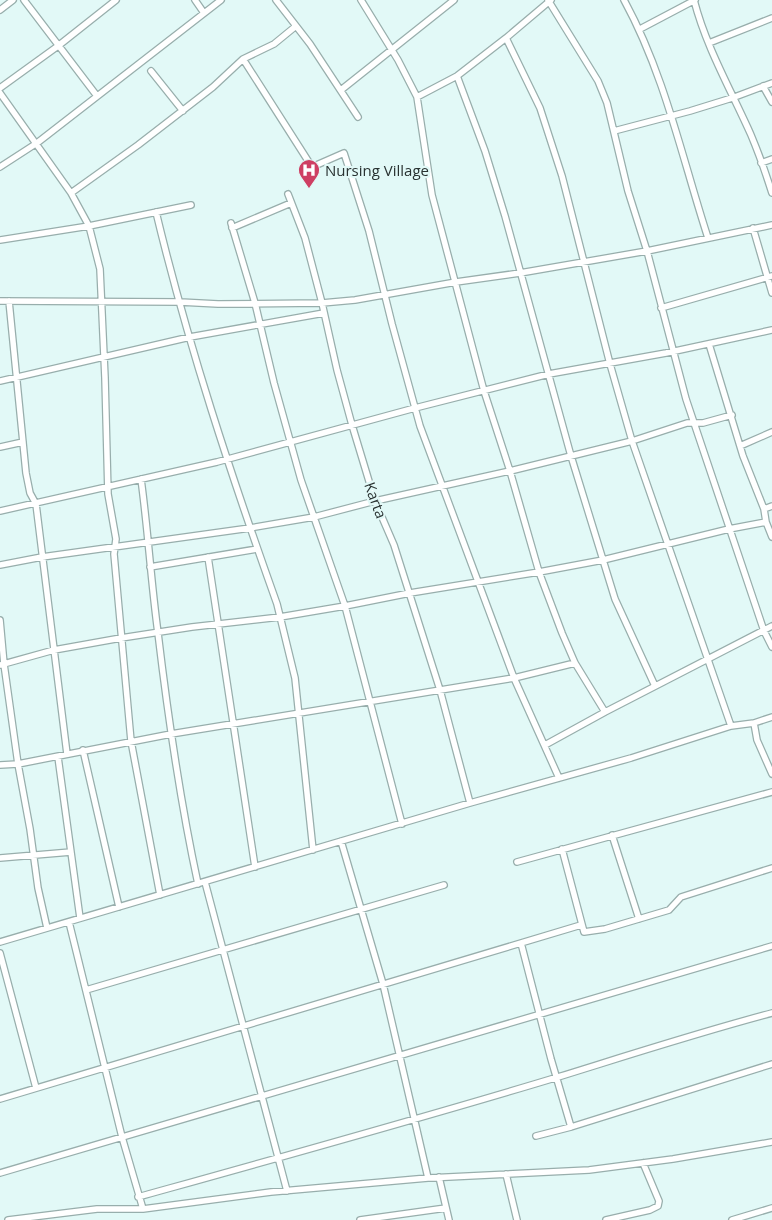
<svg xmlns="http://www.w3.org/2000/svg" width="772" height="1220" font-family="'Open Sans',sans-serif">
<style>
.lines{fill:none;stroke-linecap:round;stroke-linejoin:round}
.street-casing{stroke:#98aeac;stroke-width:8}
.street{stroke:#fff;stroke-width:5.5}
.labels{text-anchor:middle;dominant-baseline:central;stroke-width:4.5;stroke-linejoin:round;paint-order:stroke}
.poi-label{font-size:15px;fill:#293231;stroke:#e2f9f7;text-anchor:start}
.street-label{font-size:15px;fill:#293231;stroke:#e2f9f7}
</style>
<rect width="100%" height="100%" fill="#e2f9f7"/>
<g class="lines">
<g class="street-casing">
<path id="street" d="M24,0L97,96
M195,0L204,13
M276,0L310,44L358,117
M361,0L398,60L417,97L432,195L484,391L510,471L539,572L562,633L575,663L605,712
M548,0L598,81L607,103L628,191L647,251L686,399L764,631L772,647
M624,0C665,75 682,158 708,238
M694,0C706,47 731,90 751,135C759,154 766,174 772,193
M0,10L13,0
M640,29L695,0
M506,38L540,108L562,176L610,364L632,441L731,726
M709,43L772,18
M243,59L312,167L344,153L369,231L392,324L420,426L514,678L559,778
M151,71L183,111
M457,76L485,151L505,216L571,456L615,599L655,686
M763,86L772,102
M0,88L58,46L116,0
M341,90L454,0
M0,93L71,193L89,226L100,269L105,378L108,494L116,539L114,554L131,741L160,895
M417,97L457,76L506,38L551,0
M614,131L690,111L732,98L772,83
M761,163L772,159
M0,167L37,143L221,0
M71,193L138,145L213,87L243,59L274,44L296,26
M288,194L305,238L322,303L337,370L352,425L375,501L394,545L440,690L470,803
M156,212C188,345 231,475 277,604L295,678L313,850
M231,223L255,303L274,383L301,480L345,606L402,824
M232,228L291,203
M753,228L772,293
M0,240L89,226L191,205
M0,301L180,302L218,304L322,303L355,300L456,282L520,273L647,251L772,225
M9,301L26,473L30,493L36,504L67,754
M661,308L772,276
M709,344L743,456L764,509L766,522L772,537
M0,381L190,337L324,313
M740,446L772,432
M0,447L23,442
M141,479C148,530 151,582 158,633C168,717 180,801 198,884
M764,509L772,506
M0,511L217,462L415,408L549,374L666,353L772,330
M208,557L255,867
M0,565L42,557L250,528L314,517L375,501L510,471L632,441L687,423H703L732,415
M150,567L257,549
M0,620L4,664L18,764L30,829L38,888L47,928
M0,665L54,650L121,638L192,627L280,617L345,606L410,593L539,572L603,560L729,529L766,522
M754,723L757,740L772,774
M545,745L605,712L772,626
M83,750L119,907
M58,757L80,918
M0,765L18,764L171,734L514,678L575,663
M612,835L639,919
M341,841L383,984L428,1178
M562,849L584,932L605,929L669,910L681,897L772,868
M0,858L71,852
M517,862L772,792
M205,882L287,1191
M69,922L122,1137L143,1209
M0,942L470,803L631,758L731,726L754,723L772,717
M521,943L551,1059L571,1127
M0,953L36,1088
M86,990L444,885
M0,1099L581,925
M536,1136L571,1127L772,1064
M0,1173L772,946
M506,1174L517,1220
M439,1177L449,1220
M138,1197C278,1158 419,1119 558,1077C629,1055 700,1032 772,1013
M8,1220L97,1209H143L271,1192L428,1178L589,1170L673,1159L772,1142
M360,1220L446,1208
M606,1220L650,1210L658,1206L659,1201L643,1163
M732,1220L772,1208"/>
</g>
<use href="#street" class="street"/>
</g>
<defs>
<g id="hospital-pin" transform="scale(1.125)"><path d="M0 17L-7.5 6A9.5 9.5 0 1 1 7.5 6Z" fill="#ce3f63" stroke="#e2f9f7"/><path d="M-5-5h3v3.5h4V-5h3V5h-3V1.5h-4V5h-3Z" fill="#fff"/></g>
</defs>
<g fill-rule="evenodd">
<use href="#hospital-pin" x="309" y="170"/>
</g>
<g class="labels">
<g class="poi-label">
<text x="325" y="170">Nursing Village</text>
</g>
<g class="street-label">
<text transform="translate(376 500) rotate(70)">Karta</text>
</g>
</g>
</svg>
